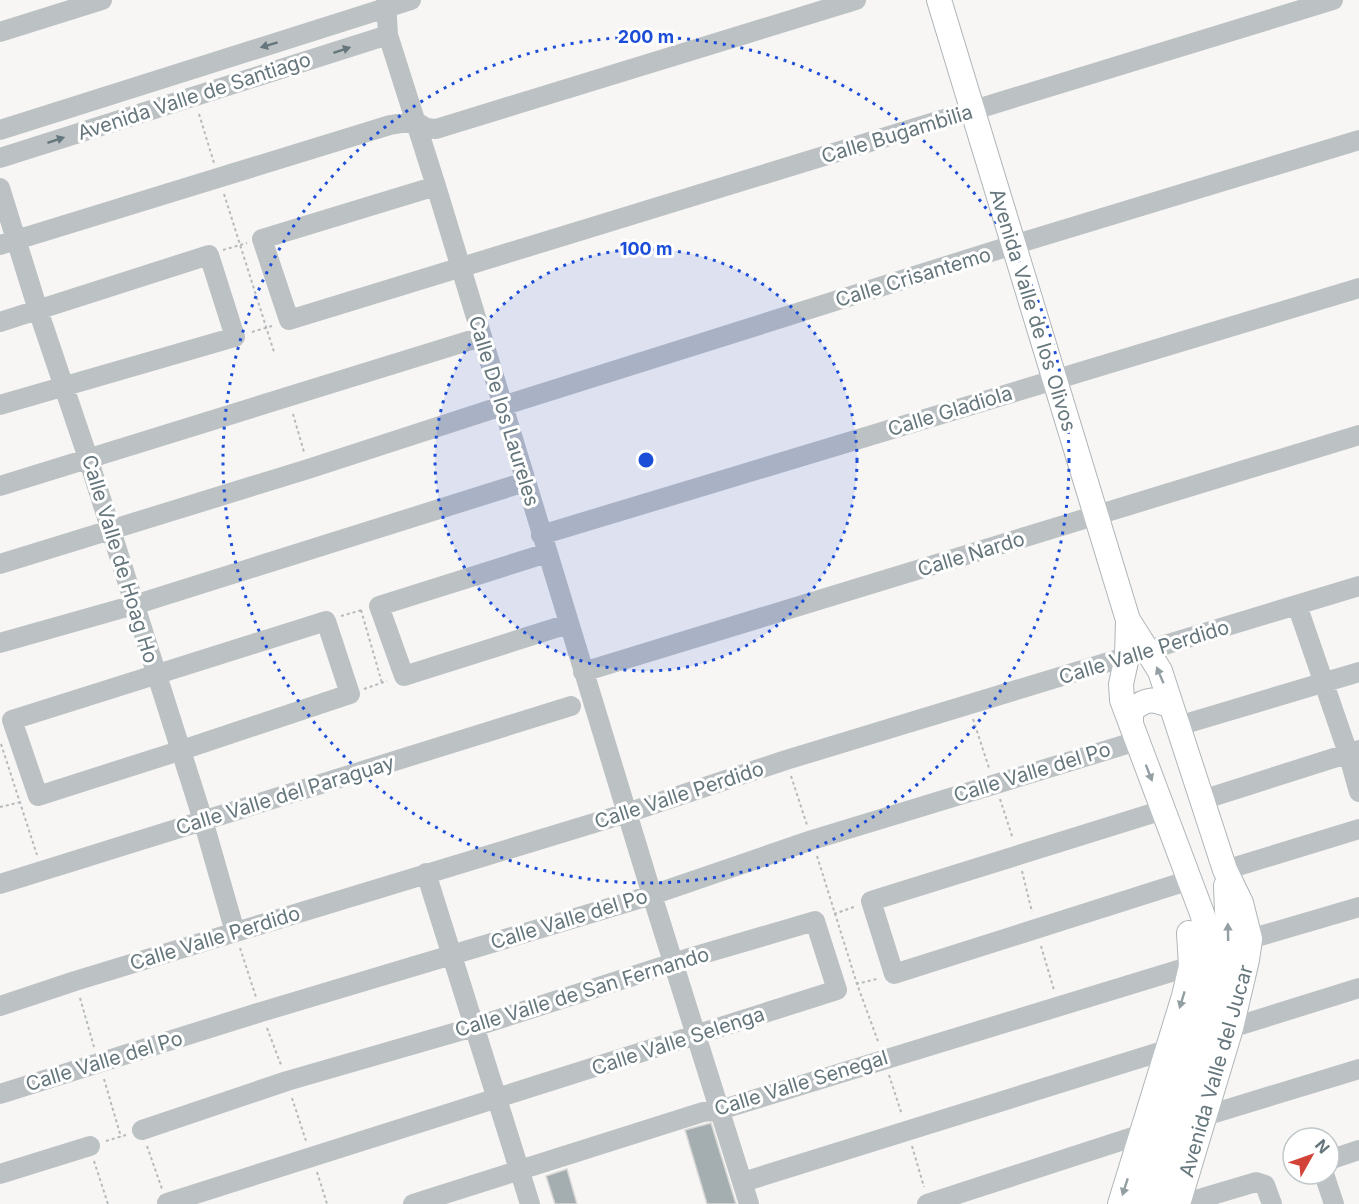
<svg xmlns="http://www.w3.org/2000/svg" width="1359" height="1204" font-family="Inter,sans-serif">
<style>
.building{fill:#a4adb0;stroke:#d8d8d6;stroke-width:1.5}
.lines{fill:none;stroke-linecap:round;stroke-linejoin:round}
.major-casing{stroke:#b0b5b8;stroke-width:26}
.path{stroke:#b6babc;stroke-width:2;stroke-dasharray:3 3;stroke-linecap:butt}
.minor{stroke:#bcc1c3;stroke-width:20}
.major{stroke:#fff;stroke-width:24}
.oneway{fill:#65767c}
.oneway2{fill:#939fa3}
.ring{fill:none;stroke:#1d4ed8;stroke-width:3;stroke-dasharray:3 6}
.labels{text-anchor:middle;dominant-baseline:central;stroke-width:6;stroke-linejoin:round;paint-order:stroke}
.street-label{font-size:20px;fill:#65767c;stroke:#fff}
.centre{fill:#1d4ed8;stroke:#fff;stroke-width:3}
.ring-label{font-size:18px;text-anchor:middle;font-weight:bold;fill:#1d4ed8;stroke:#fff;stroke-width:6;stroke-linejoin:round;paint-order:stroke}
</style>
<rect width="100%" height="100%" fill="#f7f6f4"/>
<path class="building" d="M711,1123L736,1204H707L685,1130Z
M567,1169L577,1204H555L546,1176Z"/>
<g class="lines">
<g class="major-casing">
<path id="major" d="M939,0L1128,620L1160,671L1225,870L1241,903L1250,939L1247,960L1231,1028L1178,1204
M1128,620L1127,657L1121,684L1122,700L1203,916L1207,949L1208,969L1203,992L1173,1086L1140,1204
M1131,724V711C1147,697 1153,699 1171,706
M1120,1204L1184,996L1191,966L1189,933
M1159,1204L1224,980L1228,936L1226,886"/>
</g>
<path class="path" d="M199,114L214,163
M224,194L274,352
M223,250L247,243
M252,332L272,326
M293,414L304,452
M361,610L382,683
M341,616L362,610
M364,689L387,681
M973,719L989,768
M1,744L37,855
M791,776L807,825
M1000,799L1013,839
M0,807L21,802
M817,856L857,984L879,1044
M1022,871L1032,912
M834,914L854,907
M1041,946L1054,990
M240,948L256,997
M856,984L877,979
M80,998L94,1047
M267,1028L281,1065
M889,1075L902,1115
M104,1079L121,1137
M292,1098L306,1141
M106,1141L126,1135
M147,1146L162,1189
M912,1146L924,1187
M94,1161L108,1204
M317,1172L327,1204"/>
<path class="minor" d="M386,0L388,35L436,186L652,895L749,1204
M0,32L102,0
M0,130L411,0
M0,158L388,35
M436,186L262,239L289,320L1333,0
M0,188L38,310L88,458L203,820L235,932
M0,245L390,125L415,121L426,128L436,129L856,0
M0,322L209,255L235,337L0,405
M0,486L481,337
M541,535L1359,288
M547,553L379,606L404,676L568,624
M0,564L308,469L502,406L1013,245L1359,140
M1297,605L1348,753L1359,792
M326,621L350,694L179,751L38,796L12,720Z
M0,643L134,605L525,482
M583,672L1359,435
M1178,726L1359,672
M1202,800L1359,750
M1163,810L871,901L894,974L1190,880
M1225,870L1359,829
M426,873L530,1204
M0,884L571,706
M1250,939L1359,907
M0,1006L75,981L627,813L786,760L1359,586
M1231,1028L1359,988
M0,1094L261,1012L652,895L812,840L1137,741
M1205,1116L1359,1069
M142,1130L287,1081L474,1027L689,958L815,921L837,990L167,1203
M1329,1160L1359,1150
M0,1174L90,1146
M1324,1174L1334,1204
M743,1182L1166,1050
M413,1204L703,1112L720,1110L1191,966
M927,1204L1142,1134
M1182,1204L1256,1182L1265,1185L1272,1204"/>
<use href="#major" class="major"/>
</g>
<defs><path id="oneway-solid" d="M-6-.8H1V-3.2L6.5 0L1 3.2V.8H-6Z" transform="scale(1.5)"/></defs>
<g class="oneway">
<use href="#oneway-solid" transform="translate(269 45) rotate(163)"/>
<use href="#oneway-solid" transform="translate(342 50) rotate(-18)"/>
<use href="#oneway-solid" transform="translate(56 140) rotate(-18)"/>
</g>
<g class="oneway2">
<use href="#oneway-solid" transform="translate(1160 675) rotate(-113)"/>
<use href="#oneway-solid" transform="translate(1149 773) rotate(69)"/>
<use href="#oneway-solid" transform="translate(1228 932) rotate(-91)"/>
<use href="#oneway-solid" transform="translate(1182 1000) rotate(107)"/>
<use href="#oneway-solid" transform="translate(1125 1187) rotate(108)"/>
</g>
<circle cx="646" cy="460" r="211" fill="#1d4ed8" fill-opacity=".12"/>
<g class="ring">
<circle cx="646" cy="460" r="211"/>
<circle cx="646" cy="460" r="423"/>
</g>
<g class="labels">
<g class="street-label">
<text transform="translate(194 96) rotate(-18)">Avenida Valle de Santiago</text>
<text transform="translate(897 134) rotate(-17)">Calle Bugambilia</text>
<text transform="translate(913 277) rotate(-17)">Calle Crisantemo</text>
<text transform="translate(1033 310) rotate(73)">Avenida Valle de los Olivos</text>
<text transform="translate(504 411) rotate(73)">Calle De los Laureles</text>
<text transform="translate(950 411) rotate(-17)">Calle Gladiola</text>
<text transform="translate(971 554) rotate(-17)">Calle Nardo</text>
<text transform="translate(120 559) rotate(73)">Calle Valle de Hoag Ho</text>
<text transform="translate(1144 652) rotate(-17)">Calle Valle Perdido</text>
<text transform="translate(1032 772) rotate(-17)">Calle Valle del Po</text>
<text transform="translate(285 795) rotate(-17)">Calle Valle del Paraguay</text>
<text transform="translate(679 795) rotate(-18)">Calle Valle Perdido</text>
<text transform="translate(569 919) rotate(-17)">Calle Valle del Po</text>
<text transform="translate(215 938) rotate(-17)">Calle Valle Perdido</text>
<text transform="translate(582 992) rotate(-17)">Calle Valle de San Fernando</text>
<text transform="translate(678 1041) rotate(-18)">Calle Valle Selenga</text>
<text transform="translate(104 1061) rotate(-17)">Calle Valle del Po</text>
<text transform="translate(1216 1071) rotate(-74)">Avenida Valle del Jucar</text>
<text transform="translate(801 1083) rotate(-17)">Calle Valle Senegal</text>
</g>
</g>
<circle cx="646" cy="460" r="9" class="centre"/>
<g class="ring-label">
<text x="646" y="43">200 m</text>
<text x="646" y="255">100 m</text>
</g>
<g transform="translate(1311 1156) rotate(50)"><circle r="28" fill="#ffffff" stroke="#c1c8cb" stroke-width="1.5"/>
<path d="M0-4.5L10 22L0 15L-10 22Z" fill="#d34438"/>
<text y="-9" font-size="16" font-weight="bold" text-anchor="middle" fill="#65767c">N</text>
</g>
</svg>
